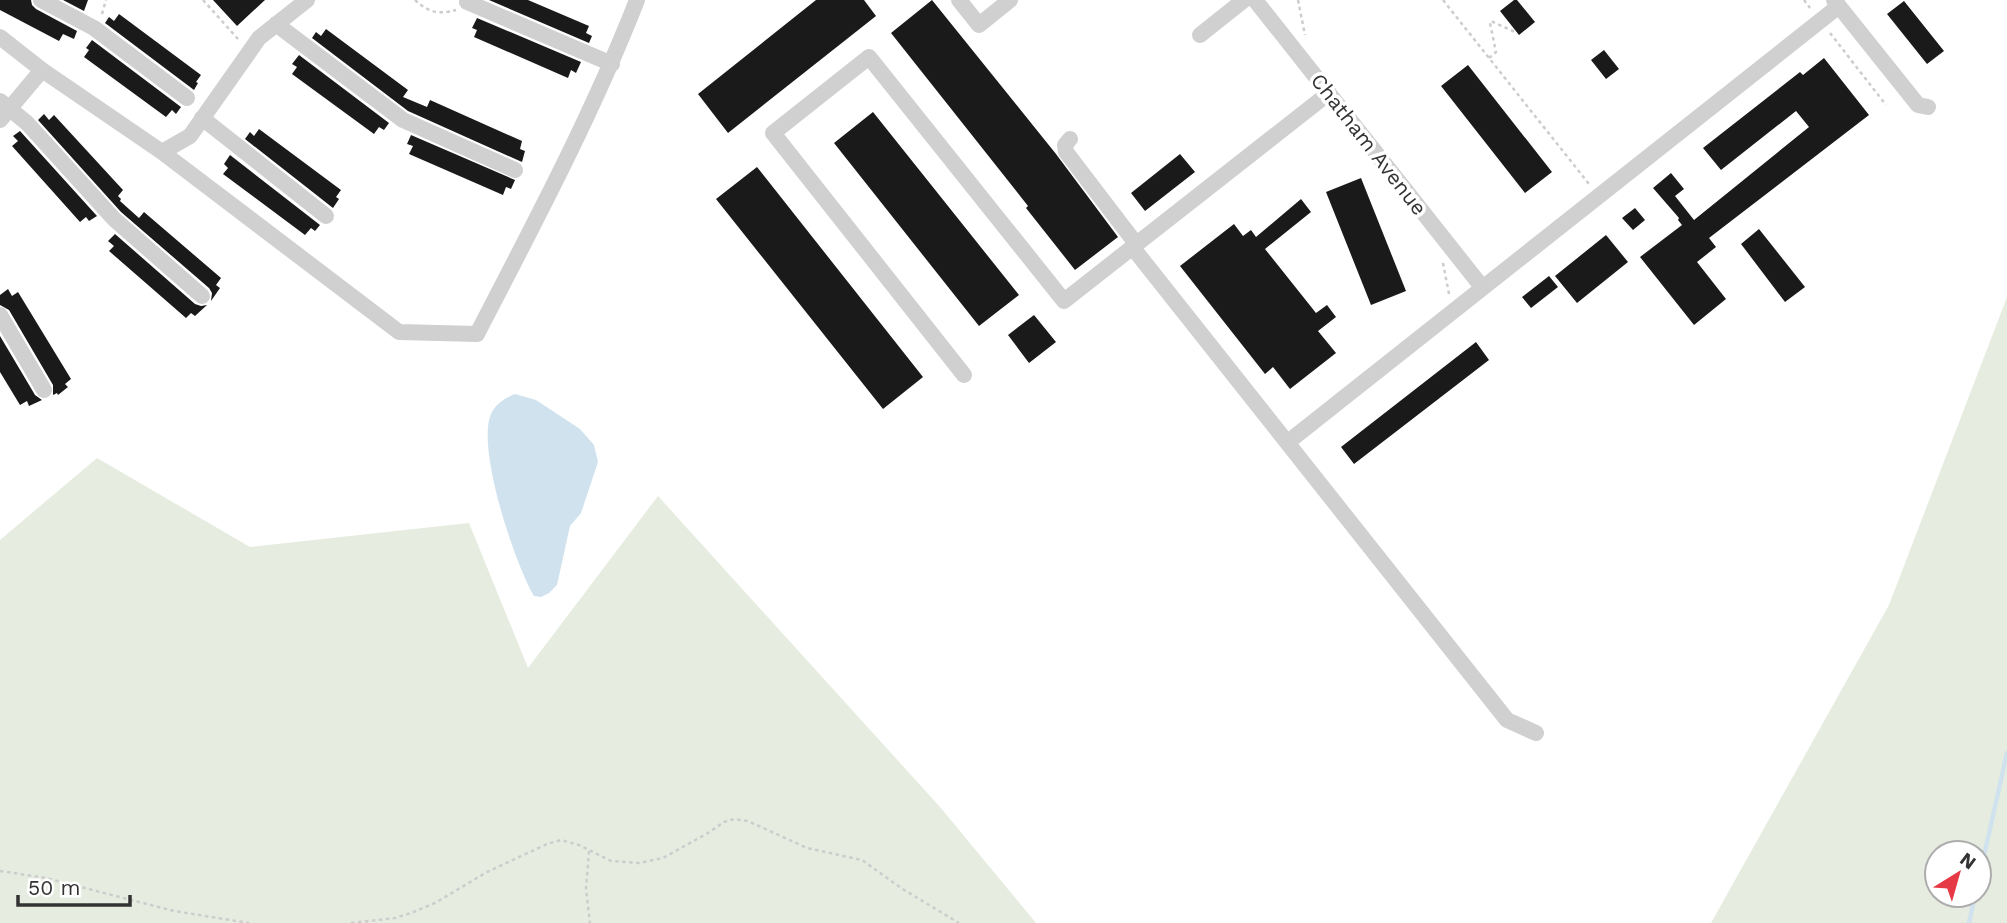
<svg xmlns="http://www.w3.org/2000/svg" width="2007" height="923" font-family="'Work Sans',sans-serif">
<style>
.green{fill:#e6ecdf;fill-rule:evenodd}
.water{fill:#cfe2ee}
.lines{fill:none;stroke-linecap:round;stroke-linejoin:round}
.stream{stroke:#cfe2ee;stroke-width:4.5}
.building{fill:#1a1a1a}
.path{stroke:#cdcdcd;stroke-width:2.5;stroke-dasharray:3.5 3.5;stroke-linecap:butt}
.minor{stroke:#d0d0d0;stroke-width:16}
.labels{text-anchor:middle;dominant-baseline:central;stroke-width:7;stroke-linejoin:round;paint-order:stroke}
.street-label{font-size:21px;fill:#333;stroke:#fff}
</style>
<rect width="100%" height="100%" fill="#fff"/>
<path class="green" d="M2007,297V923H1711L1889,605ZM1979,853V895H1937V853Z
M97,458L250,547L469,523L528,668L658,496L940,807L1036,923H0V540Z"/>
<path class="water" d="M515,394L536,400L580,429L594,445L598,462L581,513L570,526L557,585L549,593L541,597L534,596C515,564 476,448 491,414C496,403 505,398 515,394Z"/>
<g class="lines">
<path class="stream" d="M1979,878L2007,753
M1969,923L1975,895"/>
</g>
<path class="building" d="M0,0H31L32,5L36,9L77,31L74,39L63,34L59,41L0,10Z
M63,0H88L84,11Z
M213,0H265L237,26Z
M489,0H528L589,26L586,33L592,36L589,43Z
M816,0H864L876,16L728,133L698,94Z
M932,0L1056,154L1118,237L1075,270L1026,208L1028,206L891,33Z
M1514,0H1517L1535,22L1519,35L1500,11Z
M1904,1L1944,51L1927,64L1887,14Z
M119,14L201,75L196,82L198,83L194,90L105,23L109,17L114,21Z
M477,18L581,62L576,73L571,70L568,78L474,37L477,30L472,28Z
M326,29L408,90L403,97L427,107L430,100L522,141L520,149L525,151L522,162L408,111L312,38L316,32L321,36Z
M92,40L181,107L176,114L172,110L166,117L84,57L89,50L86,48Z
M1604,50L1619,69L1606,79L1591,60Z
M299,55L389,123L384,130L379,127L374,134L292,74L297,67L292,64Z
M1824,58L1869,115L1709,238L1716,247L1697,262L1726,299L1694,325L1640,257L1682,225L1678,220L1679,218L1653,188L1671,173L1684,189L1675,196L1694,220L1809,127L1796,111L1721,170L1703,148L1800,72L1803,75Z
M1468,65L1552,172L1525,193L1441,86Z
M873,112L1019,295L979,326L834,143Z
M44,114L49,120L54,115L123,190L118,196L121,199L120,201L139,218L144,212L221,278L216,285L220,288L211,301L212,293L209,288L121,212L38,120Z
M259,129L341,190L336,197L339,199L333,208L245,139L250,132L254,136Z
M20,131L97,216L89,221L86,217L80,222L12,146L18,141L13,136Z
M411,135L515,180L511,189L506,187L503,195L409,154L413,146L407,144Z
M1180,154L1195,172L1145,211L1131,193Z
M230,155L320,225L315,231L311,228L305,235L223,174L228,168L224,164Z
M757,167L923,377L883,409L716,199Z
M1361,178L1406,291L1371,305L1326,192Z
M1301,199L1311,212L1265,249L1316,313L1327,305L1336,317L1318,331L1336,353L1290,389L1273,367L1265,374L1180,266L1234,224L1243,236L1251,230L1256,237Z
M1635,208L1645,220L1633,230L1622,218Z
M1759,229L1805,287L1785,302L1741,244Z
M115,234L195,304L201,306L207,305L195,316L191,313L186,318L109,251L114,246L108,241Z
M1606,235L1628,262L1577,303L1555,276Z
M1549,276L1558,287L1531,308L1522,297Z
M8,289L12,296L18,292L71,379L65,384L68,387L58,395L57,393L53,395V385L9,310L0,305V295Z
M1034,315L1056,342L1029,363L1008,335Z
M0,336L35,395L42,400L29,406L27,401L20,405L0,372Z
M1476,342L1489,360L1354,464L1341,447Z"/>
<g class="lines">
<path class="path" d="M203,0L238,39
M415,0C428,12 438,15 456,10
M1298,0L1305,35
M1443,0L1589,184
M1804,0L1810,8
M102,14L106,0
M1830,33L1886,105
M1489,58L1496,52L1490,23L1491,21L1517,33
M1443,263L1449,294
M589,851L586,889L590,923
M0,871L46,878L174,911L249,923
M351,923L395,918L411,913L435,903L487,872L547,844L561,840L579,845L611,861L639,863L663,858L708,833L724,822L734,819L748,821L807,848L862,860L901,888L959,923"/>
<path class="minor" d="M41,0L94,28L187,98
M959,0L979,25L1010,0
M1255,0L1482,287
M1834,0L1918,105L1928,107
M467,2L612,64
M276,24L403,120L515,170
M1200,35L1244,0
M0,37L42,70L162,152L190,136L259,38L307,0
M0,101L27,123L114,219L202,296
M202,118L326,216
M0,120L42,70
M1070,139L1065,145L1066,152L1137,245
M162,152L399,332L477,334C534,224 592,115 637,0
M1133,248L1507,720L1536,733
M0,315L44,390
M964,375L773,133L869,57L1064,301L1329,93
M1288,442L1839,6"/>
</g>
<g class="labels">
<g class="street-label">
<text transform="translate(1369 144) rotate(52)">Chatham Avenue</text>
</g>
</g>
<g transform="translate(1958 874) rotate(37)"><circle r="33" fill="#ffffff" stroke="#adadad" stroke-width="2"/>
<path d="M0-5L12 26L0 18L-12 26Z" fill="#e63946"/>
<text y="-10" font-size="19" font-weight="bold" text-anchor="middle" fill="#333333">N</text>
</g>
<path d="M18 895v10h112v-10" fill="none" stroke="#333333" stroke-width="3.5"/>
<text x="28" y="895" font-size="21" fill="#333333" stroke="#ffffff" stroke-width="5" paint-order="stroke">50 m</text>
</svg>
